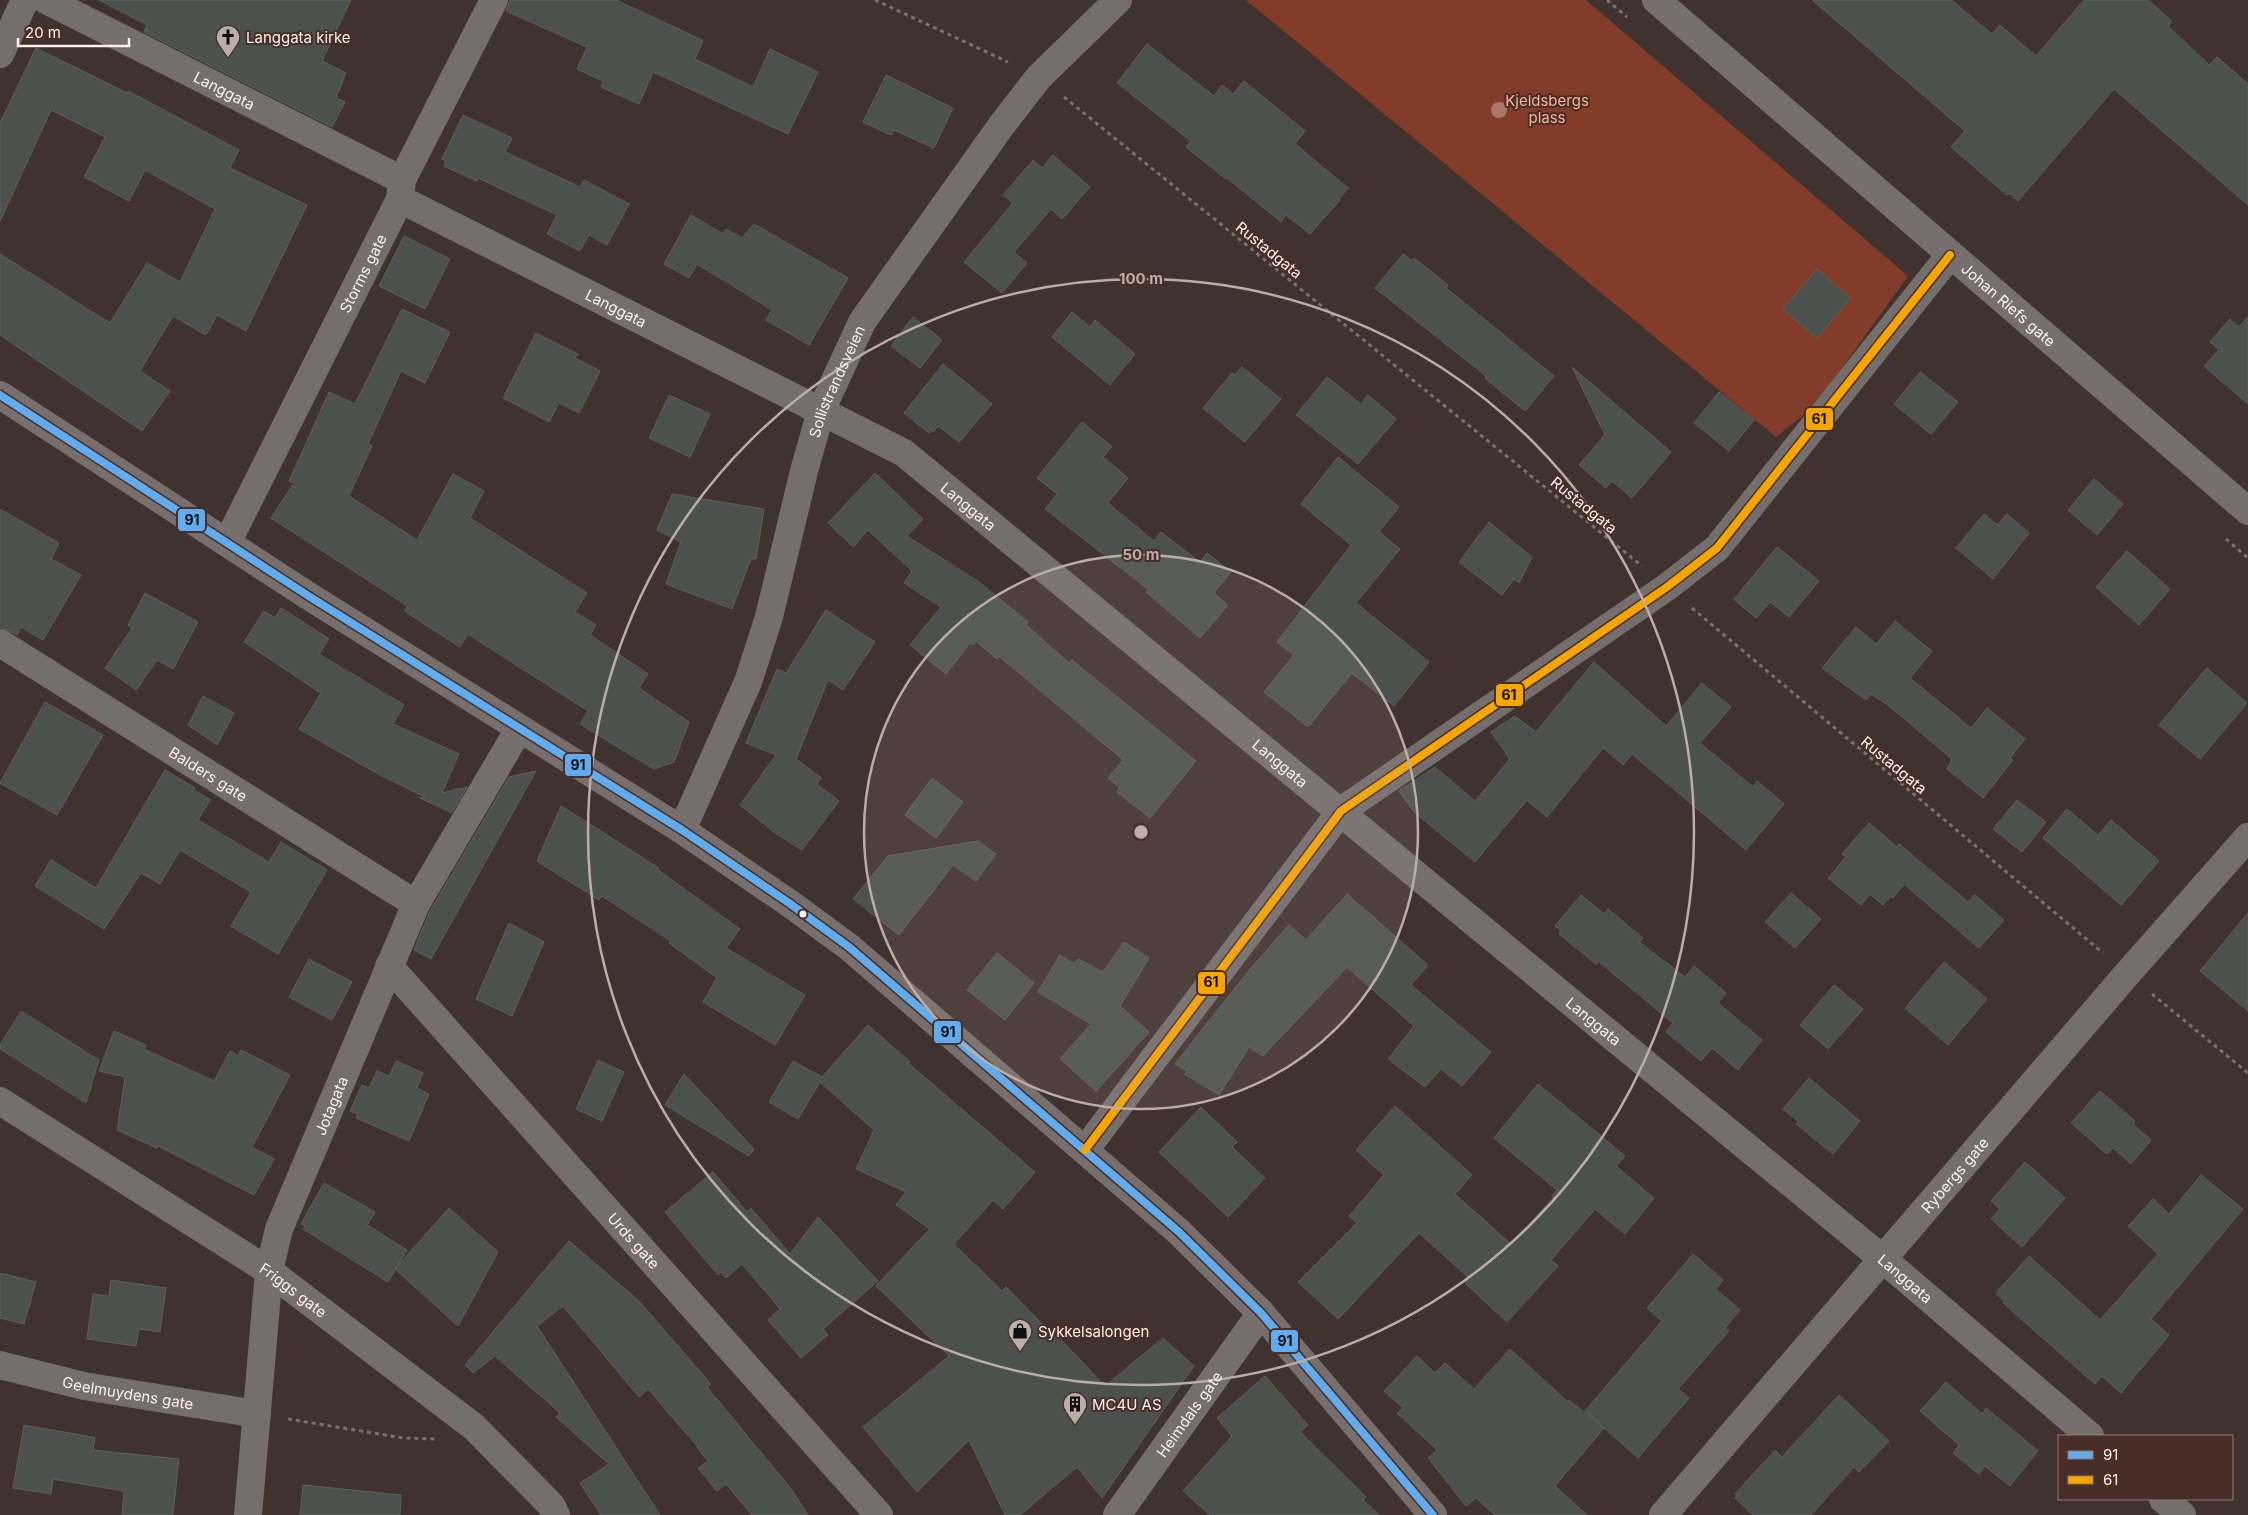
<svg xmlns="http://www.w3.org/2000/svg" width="2248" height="1515" font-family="Inter,sans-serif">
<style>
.green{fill:#823c29}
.building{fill:#4b514c;stroke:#5f605c}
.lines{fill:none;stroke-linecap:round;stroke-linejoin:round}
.path{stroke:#787170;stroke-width:3;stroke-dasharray:4 4;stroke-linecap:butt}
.street{stroke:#746e6c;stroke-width:28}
.secondary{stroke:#776f6d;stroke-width:28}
.bus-1-casing{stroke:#482e27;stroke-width:11}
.bus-2-casing{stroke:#482e27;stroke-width:11}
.bus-1{stroke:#60acee;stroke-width:8}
.bus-2{stroke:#f7a600;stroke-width:8}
.tree{fill:#a7786b}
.ring{fill:none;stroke:#bcada9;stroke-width:2.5}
.bus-dot{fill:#feefeb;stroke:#482e27;stroke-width:2}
.labels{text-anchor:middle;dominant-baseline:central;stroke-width:4;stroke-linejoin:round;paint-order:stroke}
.poi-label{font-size:15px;fill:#feefeb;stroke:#482e27;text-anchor:start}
.street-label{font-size:15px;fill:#feefeb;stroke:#482e27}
.park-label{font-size:15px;fill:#fcb19c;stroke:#482e27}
.centre{fill:#bcada9;stroke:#482e27;stroke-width:2.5}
.ring-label{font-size:15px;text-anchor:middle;font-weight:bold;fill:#bcada9;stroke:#482e27;stroke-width:4;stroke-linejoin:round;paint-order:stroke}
.line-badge{stroke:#482e27;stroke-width:2}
.pale-badge-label{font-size:14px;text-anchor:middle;font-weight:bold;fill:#111}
</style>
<rect width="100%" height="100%" fill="#40322f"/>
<path class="green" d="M1246,0H1586L1908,276L1814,407L1776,437Z"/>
<path class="building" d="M99,0H351L322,61L346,73L336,98L345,102L332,127L144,32L147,25Z
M510,0H616L700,39L703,41L695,59L753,87L770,49L818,72L788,134L653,72L639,104L601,87L603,81L577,69L587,47L506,11Z
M1812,0H1951L1992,34L2000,25L2036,56L2084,0H2148L2172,21L2168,26L2209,65L2217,57L2248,84V205L2114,89L2018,201L2009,193L2007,195L1951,147L1965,131Z
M1147,44L1214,96L1222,85L1233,94L1244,81L1305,131L1295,144L1348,188L1339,199L1340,200L1310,234L1286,215L1281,222L1227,178L1226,179L1186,147L1191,141L1117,83Z
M36,48L127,93L128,91L239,150L230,168L307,205L246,331L217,315L206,335L173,316L140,371L170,391L142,431L0,335V254L110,323L147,263L180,282L215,209L145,170L129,201L84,177L105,137L51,110L0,221V123Z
M886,75L953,108L934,148L894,130L891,135L863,122Z
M463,115L512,138L505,152L580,187L584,180L629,204L607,245L589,235L580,251L547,234L557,215L478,178L476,181L444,166L446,161L442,159Z
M1053,155L1090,187L1062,219L1051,209L1014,252L1027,263L1002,293L964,262L1013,203L1003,195L1033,160L1042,168Z
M691,215L723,234L726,229L742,238L754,224L848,278L809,345L766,320L772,310L697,264L689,278L664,264Z
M404,236L450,259L425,309L379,286Z
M1403,254L1412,261L1414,258L1448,285L1446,288L1554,376L1525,411L1487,380L1485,378L1486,376L1375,288Z
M1817,269L1851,298L1817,338L1783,309Z
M402,309L450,332L425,383L401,371L368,444L372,446L349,496L417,540L453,474L484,491L470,518L587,593L575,612L596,625L590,635L648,674L639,688L689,722L674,762L654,769L580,724L588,711L468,634L460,647L404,611L408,606L271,518L294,483L289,481L329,392L355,404Z
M1072,312L1090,327L1095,320L1135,354L1110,385L1052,337Z
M913,317L942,340L920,368L891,346Z
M2248,317V404L2204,366L2219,350L2210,342L2230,319L2239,327Z
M536,333L578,354L575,358L600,371L579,413L559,403L549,422L503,398Z
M943,364L992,404L959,442L938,426L933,432L931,430L929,433L904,413Z
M1242,367L1281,399L1245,442L1203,408L1232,373L1235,375Z
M1572,367L1671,452L1632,498L1612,481L1606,488L1579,465L1605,435Z
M1920,372L1958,402L1931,434L1894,404Z
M1327,377L1361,404L1368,395L1396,419L1358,464L1296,415Z
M1719,392L1754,420L1729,451L1694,423Z
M669,395L710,414L690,457L649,438Z
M1082,422L1112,447L1103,457L1128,478L1108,503L1154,541L1161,532L1200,562L1207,553L1231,572L1214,593L1228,605L1200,638L1146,592L1148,589L1045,509L1057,494L1037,478Z
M1338,457L1399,507L1379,532L1400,549L1356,603L1429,662L1394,706L1352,673L1308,727L1264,692L1294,655L1277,642L1351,545L1301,504Z
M875,473L923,519L907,536L979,582L1028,622L1026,625L1069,663L1072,660L1196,761L1150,818L1117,792L1120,788L1108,778L1123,760L999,656L997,659L976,641L973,645L970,643L946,674L910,645L941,607L904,583L912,571L868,530L853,547L828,523Z
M2094,479L2123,504L2097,535L2068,510Z
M672,494L764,509L756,559H751L732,609L666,584L681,542L657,530Z
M0,509L59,543L51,559L81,575L43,640L21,627L17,635L0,627Z
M1984,514L1997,525L2007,514L2029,533L1993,579L1956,548Z
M1489,522L1532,557L1519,583L1514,579L1502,595L1459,562Z
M1777,547L1819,581L1789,617L1770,602L1756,618L1734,599Z
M2127,551L2170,589L2139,625L2096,587Z
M145,593L198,622L173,669L157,660L136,690L105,668L132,628L128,625Z
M281,608L329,639L319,654L404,705L393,724L459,754L442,793L467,787L452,813L420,798L425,797L380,775L299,729L321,693L244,642L264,611L275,618Z
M826,610L875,642L843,690L828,680L796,759L821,778L817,784L839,801L802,850L774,832L740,805L776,755L746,743L777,669L786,673Z
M1895,621L1932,651L1910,678L1971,728L1987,708L2025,739L2010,758L2013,760L1983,798L1947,769L1952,759L1888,705L1871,694L1866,700L1822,668L1856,627L1876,644Z
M1594,662L1666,726L1702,683L1731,707L1700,743L1753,787L1757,781L1784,804L1746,850L1632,754L1623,765L1603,748L1547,817L1527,800L1475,862L1414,812L1399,791L1435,767L1475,801L1510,759L1491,732L1515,716L1536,732Z
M2207,668L2247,703L2200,759L2159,725Z
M203,696L234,713L217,745L188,725Z
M45,702L103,735L57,815L0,783Z
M165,770L195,788L194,790L210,800L198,820L269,862L281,842L327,870L278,954L231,926L251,892L180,850L160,884L141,873L104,929L35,886L51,860L96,888Z
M536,771L431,959L414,950L430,911L509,777Z
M932,778L963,802L936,838L905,815Z
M2017,800L2046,822L2022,852L1993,829Z
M561,806L659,868L658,870L740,929L726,948L805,995L775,1045L703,1002L717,978L669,943L671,941L602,896L599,900L537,861Z
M2067,809L2098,835L2111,820L2159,861L2121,905L2043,838Z
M1869,823L1897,847L1899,844L1968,902L1975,895L2004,920L1979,948L1904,884L1893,898L1891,896L1883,905L1870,894L1861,905L1828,878L1846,857L1842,854Z
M978,841L996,854L976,881L953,865L899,935L853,899L888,856Z
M1791,893L1821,919L1795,948L1765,922Z
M1347,894L1428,965L1411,985L1491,1052L1462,1086L1441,1069L1425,1087L1388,1059L1414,1026L1347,967L1263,1056L1249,1047L1219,1095L1185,1074L1187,1071L1175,1064L1251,968L1289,925L1306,940Z
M1581,895L1604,914L1608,909L1643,938L1639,942L1685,977L1694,966L1726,993L1718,1003L1762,1040L1738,1070L1712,1048L1701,1061L1666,1032L1673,1023L1598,961L1596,964L1559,934L1561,931L1555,926Z
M2248,913V1011L2200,971Z
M509,923L544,942L512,1016L476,999Z
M1124,942L1149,958L1120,1006L1149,1032L1096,1091L1060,1059L1091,1024L1038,992L1060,955L1074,964L1078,959L1103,972Z
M997,953L1034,983L1005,1020L967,990Z
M309,959L352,982L332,1020L289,997Z
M1944,962L1987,999L1948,1045L1905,1008Z
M1834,985L1863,1009L1828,1049L1800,1025Z
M21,1011L99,1060L86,1103L0,1049V1045Z
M868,1025L910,1062L908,1063L1035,1172L1003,1209L993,1200L954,1244L1002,1291L1006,1287L1057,1339L1059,1338L1105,1386L1163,1338L1194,1366L1102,1498L1077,1467L1020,1515H1005L969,1440L917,1492L863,1427L949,1356L876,1286L930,1229L896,1205L906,1192L856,1169L874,1130L820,1082L798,1119L769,1102L793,1061L822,1077Z
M114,1031L146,1045L144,1049L214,1081L230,1051L238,1056L241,1050L290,1075L252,1147L274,1159L254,1195L158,1146L157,1148L117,1130L125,1077L99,1071Z
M598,1060L624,1072L602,1121L576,1109Z
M396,1061L423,1073L417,1088L429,1094L409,1141L356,1118L358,1114L350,1111L362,1085L369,1088L377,1071L389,1076Z
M684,1074L754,1149L749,1156L665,1105Z
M1809,1078L1860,1121L1833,1154L1796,1124L1798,1121L1783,1109Z
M1538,1084L1625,1156L1616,1166L1654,1198L1625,1234L1595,1209L1551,1260L1558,1266L1507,1322L1465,1283L1469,1278L1419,1233L1338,1319L1298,1282L1357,1223L1349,1216L1384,1175L1356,1150L1395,1106L1472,1175L1455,1194L1511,1244L1554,1197L1552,1196L1557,1190L1494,1138Z
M2100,1091L2135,1121L2133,1124L2151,1140L2131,1164L2113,1148L2107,1154L2071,1123Z
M1201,1107L1237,1142L1232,1147L1265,1178L1228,1217L1159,1152Z
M2025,1162L2065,1198L2022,1247L1991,1219L2000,1209L1991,1201Z
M713,1172L747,1212L751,1208L790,1254L818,1217L878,1281L823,1329L828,1335L801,1358L768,1320L780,1309L742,1264L726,1278L721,1272L718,1275L665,1212Z
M2201,1175L2243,1209L2151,1319L2169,1335L2121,1393L2102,1376L2095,1384L2003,1303L2004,1301L1996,1293L2029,1256L2100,1320L2158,1254L2128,1226L2153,1199L2169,1214Z
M324,1183L375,1212L367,1225L407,1250L388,1282L303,1229L305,1226L301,1224Z
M449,1208L498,1252L458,1326L395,1269Z
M569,1241L638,1300L711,1384L707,1387L792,1490L808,1515H752L726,1484L717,1491L698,1468L708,1461L697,1448L698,1447L648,1389L639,1397L563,1306L537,1326L660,1515H601L580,1483L609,1464L556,1417L560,1413L495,1356L473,1373L465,1365Z
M1693,1254L1723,1280L1716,1289L1740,1310L1725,1328L1729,1331L1678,1389L1689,1398L1638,1458L1585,1411L1662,1321L1647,1308Z
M0,1273L36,1282L24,1324L0,1318Z
M111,1280L166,1288L160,1332L139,1329L136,1346L87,1339L93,1294L109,1296Z
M1510,1349L1568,1402L1569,1400L1604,1428L1555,1486L1587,1515H1495L1476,1498L1466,1506L1428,1458L1437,1450L1397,1413L1403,1408L1384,1391L1417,1356L1435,1373L1445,1363L1474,1389Z
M1265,1376L1308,1425L1300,1432L1366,1497L1363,1500L1379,1515H1210L1183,1491L1232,1436L1217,1418Z
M1946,1382L1982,1414L1986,1408L2038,1451L2010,1486L1985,1466L1979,1474L1953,1453L1959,1445L1920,1411Z
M1839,1395L1889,1441L1859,1472L1854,1467L1811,1515H1753L1735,1498L1737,1496L1735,1494L1775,1450L1782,1457Z
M24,1425L92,1437L95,1438L93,1450L179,1459L173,1515H122L124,1491L53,1479L51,1494L13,1488Z
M303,1485L401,1495L400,1515H300Z"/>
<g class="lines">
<path class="path" d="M875,0L1008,62
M1607,0L1627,17
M1064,97L1642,566
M2226,539L2248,558
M1692,608L2103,953
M2152,994L2248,1073
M288,1419L404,1438L435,1439"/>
<g class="street">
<path id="s1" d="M46,0L402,180"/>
<path d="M0,54L25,0"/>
<path id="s2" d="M400,199L904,453L1884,1260L2090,1436"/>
<path id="s3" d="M227,543L400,199L402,180L494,0"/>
<path id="s4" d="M0,643L416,904"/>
<path id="s5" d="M682,830L748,682L769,617L804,471L821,411L862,322L1001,126L1039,77L1118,0"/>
<path id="s6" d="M389,966L879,1515"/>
<path id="s7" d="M0,1101L269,1271L474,1427L551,1505L556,1515"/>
<path d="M1085,1150L1341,811L1667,587L1717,548L1950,255"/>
<path id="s8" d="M0,1365L84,1386L257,1414"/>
<path d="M2163,1499L2182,1515"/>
<path id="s9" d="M248,1515L269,1271L279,1229L416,904L519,729"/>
<path id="s10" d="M1117,1515L1261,1313"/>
<path id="s11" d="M1663,1515L2127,974L2248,837"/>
</g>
<g class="secondary">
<path id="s12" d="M1656,0L2248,511"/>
<path d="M0,395L307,595L682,830L789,903L849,947L1179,1232L1261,1313L1433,1515"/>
</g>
<g class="bus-1-casing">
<path id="bus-1" d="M0,395L307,595L682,830L789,903L849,947L1179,1232L1261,1313L1433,1515"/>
</g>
<g class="bus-2-casing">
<path id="bus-2" d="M1085,1150L1341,811L1667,587L1717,548L1950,255"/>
</g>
<use href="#bus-1" class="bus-1"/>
<use href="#bus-2" class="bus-2"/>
</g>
<circle class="tree" cx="1499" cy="110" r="8"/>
<circle cx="1141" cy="832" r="277" fill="#bcada9" fill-opacity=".12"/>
<g class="ring">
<circle cx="1141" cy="832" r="277"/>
<circle cx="1141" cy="832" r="553"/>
</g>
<defs>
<g id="church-pin" transform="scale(1.25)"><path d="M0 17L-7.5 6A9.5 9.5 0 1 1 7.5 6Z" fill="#bcada9" stroke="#482e27"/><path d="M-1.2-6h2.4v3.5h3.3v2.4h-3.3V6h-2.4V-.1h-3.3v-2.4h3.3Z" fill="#111"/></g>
<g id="shop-pin" transform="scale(1.25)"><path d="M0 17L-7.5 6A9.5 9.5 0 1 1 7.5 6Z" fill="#bcada9" stroke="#482e27"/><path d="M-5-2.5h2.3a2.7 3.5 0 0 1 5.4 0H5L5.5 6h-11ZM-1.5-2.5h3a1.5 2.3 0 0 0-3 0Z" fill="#111"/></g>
<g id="building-pin" transform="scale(1.25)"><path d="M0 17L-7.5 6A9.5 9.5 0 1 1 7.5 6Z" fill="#bcada9" stroke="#482e27"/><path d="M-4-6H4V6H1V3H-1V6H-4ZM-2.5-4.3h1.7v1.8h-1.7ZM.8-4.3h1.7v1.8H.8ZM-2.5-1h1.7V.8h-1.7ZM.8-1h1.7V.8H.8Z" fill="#111"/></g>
</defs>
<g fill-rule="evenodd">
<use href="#church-pin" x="228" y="37"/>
<use href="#shop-pin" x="1020" y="1331"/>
<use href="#building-pin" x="1075" y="1404"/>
</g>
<circle class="bus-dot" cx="803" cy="914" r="4.5"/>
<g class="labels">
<g class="poi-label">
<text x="246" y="37">Langgata kirke</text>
<text x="1038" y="1331">Sykkelsalongen</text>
<text x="1092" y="1404">MC4U AS</text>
</g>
<g class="street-label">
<text stroke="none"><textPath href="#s1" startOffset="200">Langgata</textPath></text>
<text transform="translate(1269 250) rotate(39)">Rustadgata</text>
<text stroke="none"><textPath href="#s3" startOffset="302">Storms gate</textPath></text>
<text stroke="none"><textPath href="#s12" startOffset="466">Johan Riefs gate</textPath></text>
<text stroke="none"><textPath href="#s2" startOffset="242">Langgata</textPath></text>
<text stroke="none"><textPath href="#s5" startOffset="476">Sollistrandsveien</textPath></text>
<text transform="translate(1584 505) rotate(39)">Rustadgata</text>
<text stroke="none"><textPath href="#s2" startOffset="648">Langgata</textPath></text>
<text stroke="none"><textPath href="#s2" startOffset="1052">Langgata</textPath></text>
<text transform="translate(1894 765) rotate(40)">Rustadgata</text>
<text stroke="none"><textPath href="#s4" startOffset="246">Balders gate</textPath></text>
<text stroke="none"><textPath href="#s2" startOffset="1458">Langgata</textPath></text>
<text stroke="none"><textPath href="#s9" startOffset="422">Jotagata</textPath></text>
<text stroke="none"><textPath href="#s11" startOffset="448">Rybergs gate</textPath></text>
<text stroke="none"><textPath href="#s6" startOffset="368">Urds gate</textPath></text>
<text stroke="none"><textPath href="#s2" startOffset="1862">Langgata</textPath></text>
<text stroke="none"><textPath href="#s7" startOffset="349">Friggs gate</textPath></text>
<text stroke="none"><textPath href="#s8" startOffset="131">Geelmuydens gate</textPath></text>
<text stroke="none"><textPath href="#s10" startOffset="124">Heimdals gate</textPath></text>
</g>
<g class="park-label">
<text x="1547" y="100">Kjeldsbergs<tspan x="1547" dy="17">plass</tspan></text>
</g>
</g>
<circle cx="1141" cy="832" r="8" class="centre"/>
<g class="ring-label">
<text x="1141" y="284">100 m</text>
<text x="1141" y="560">50 m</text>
</g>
<g class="line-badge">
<rect x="1805" y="407" width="29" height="24" rx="5" fill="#f7a600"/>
<rect x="177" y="508" width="29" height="24" rx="5" fill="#60acee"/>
<rect x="1495" y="683" width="29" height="24" rx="5" fill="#f7a600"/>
<rect x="564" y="753" width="28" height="24" rx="5" fill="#60acee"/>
<rect x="1197" y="971" width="29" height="24" rx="5" fill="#f7a600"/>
<rect x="933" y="1020" width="29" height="24" rx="5" fill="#60acee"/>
<rect x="1270" y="1329" width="29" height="24" rx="5" fill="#60acee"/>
</g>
<g class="pale-badge-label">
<text x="1819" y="424">61</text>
<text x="192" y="525">91</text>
<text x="1509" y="700">61</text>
<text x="578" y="770">91</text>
<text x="1211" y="987">61</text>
<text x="948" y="1037">91</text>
<text x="1285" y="1346">91</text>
</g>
<rect x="2058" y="1435" width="175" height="65" fill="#482e27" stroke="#917b75"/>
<rect x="2068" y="1451" width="25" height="8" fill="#60acee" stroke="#917b75"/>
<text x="2103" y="1460" font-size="15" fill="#feefeb">91</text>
<rect x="2068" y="1476" width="25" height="8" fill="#f7a600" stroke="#917b75"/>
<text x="2103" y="1485" font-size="15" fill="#feefeb">61</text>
<path d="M18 38v8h111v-8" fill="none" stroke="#feefeb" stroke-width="2.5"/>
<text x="25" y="38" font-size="15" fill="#feefeb" stroke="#482e27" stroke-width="4" paint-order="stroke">20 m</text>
</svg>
